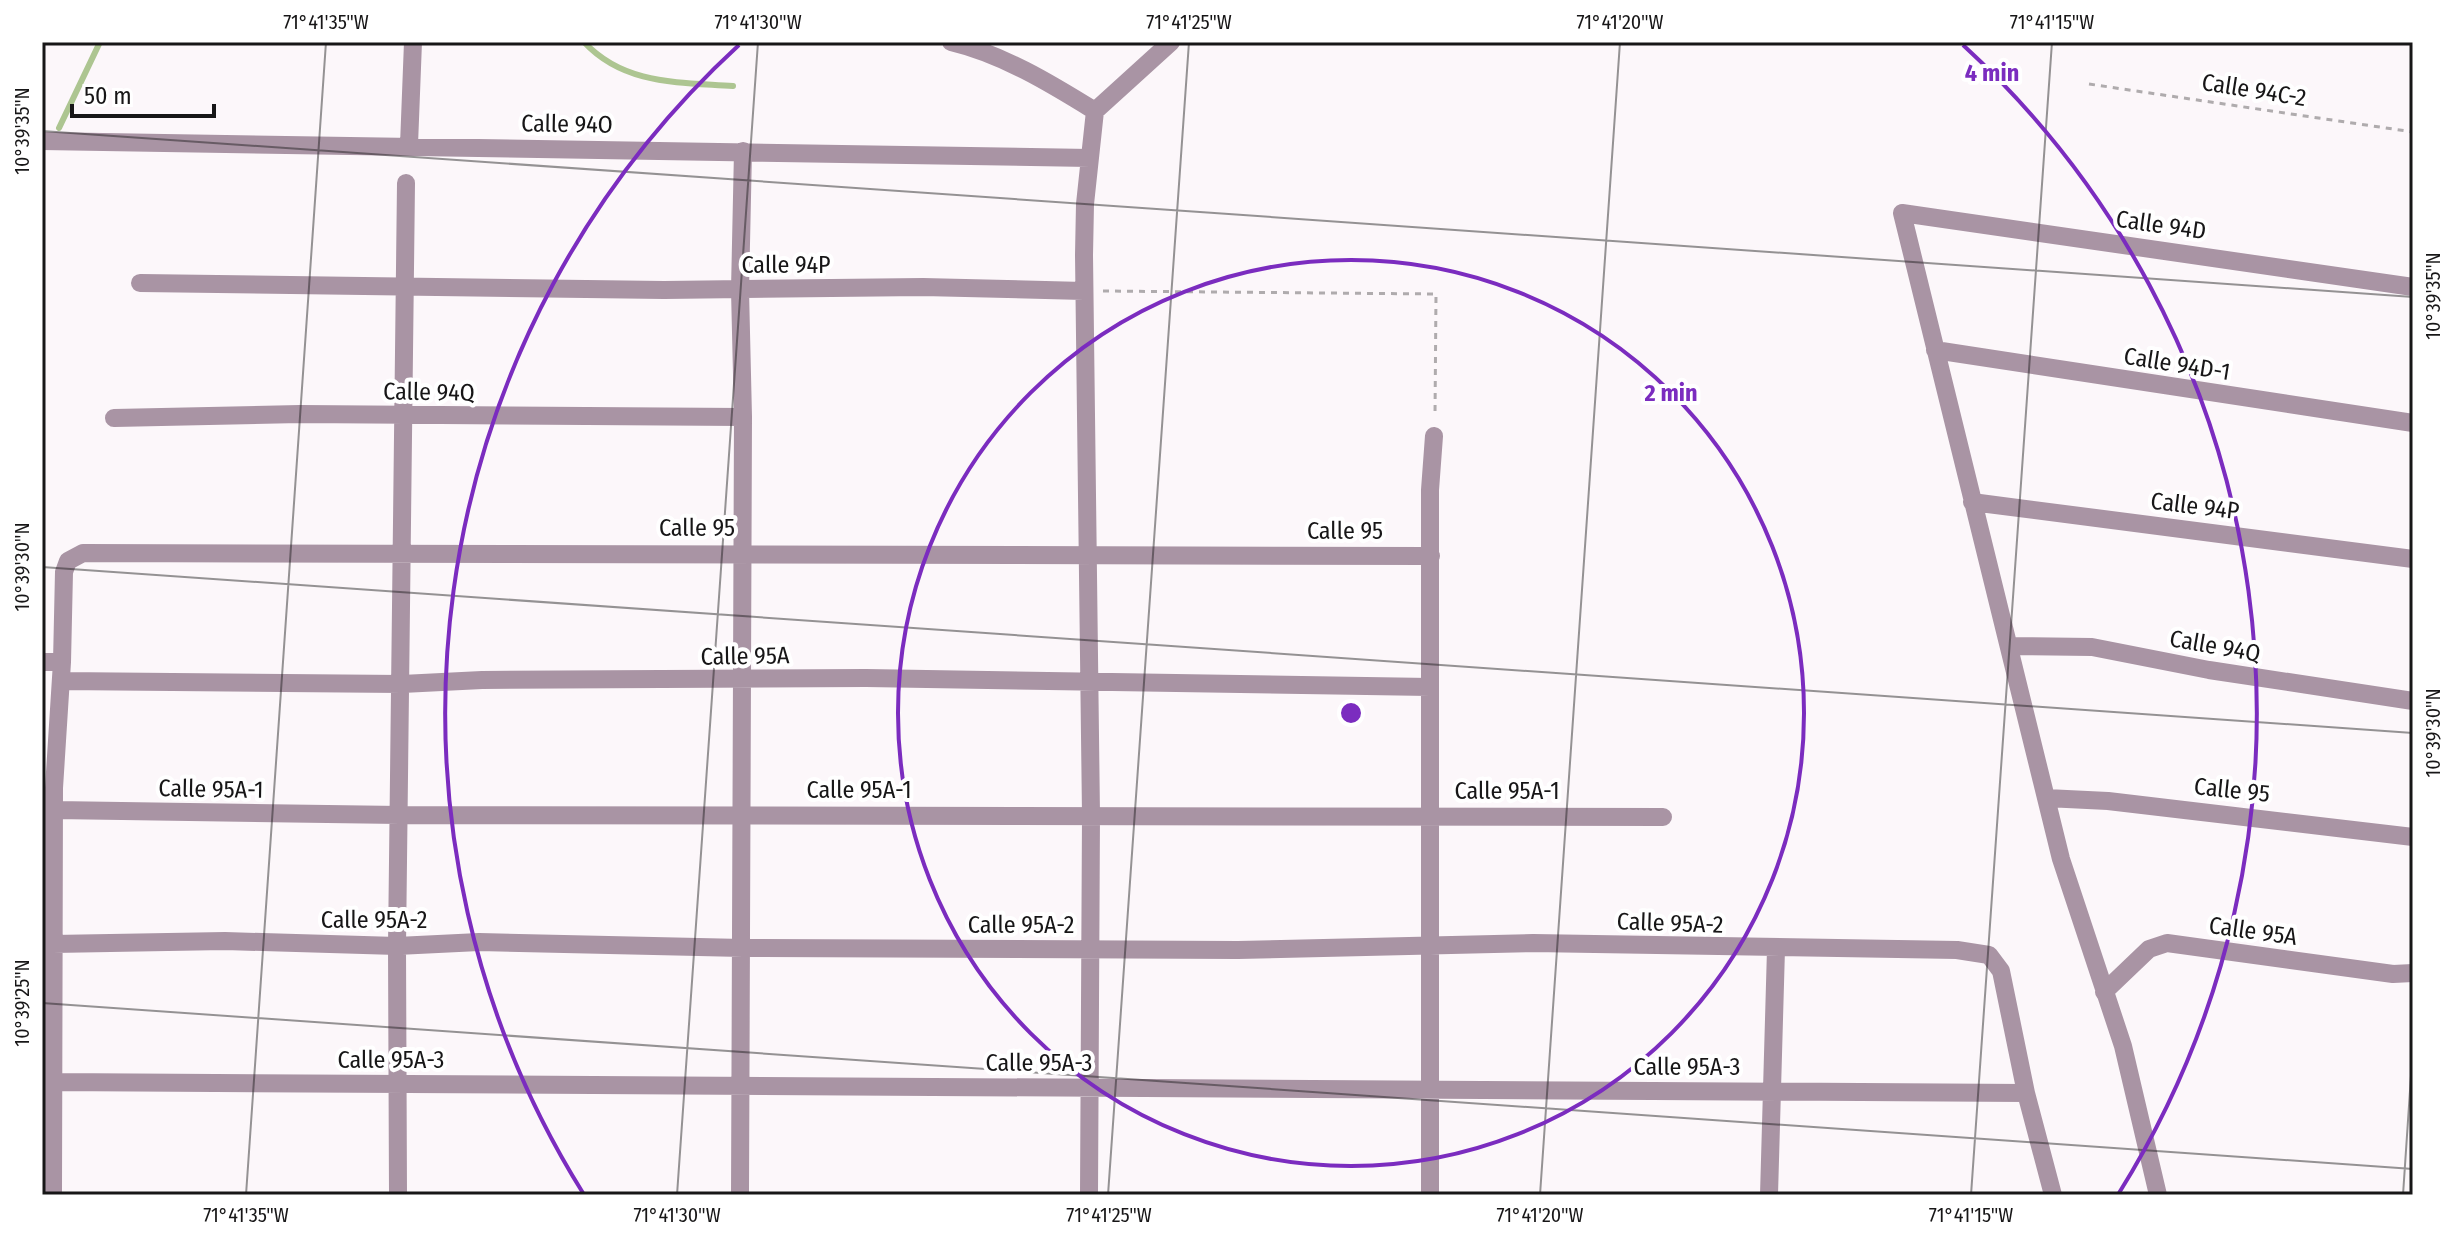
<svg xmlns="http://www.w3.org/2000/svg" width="2455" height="1237" font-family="'Fira Sans Condensed',sans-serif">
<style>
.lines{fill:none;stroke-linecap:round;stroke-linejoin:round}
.stream{stroke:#adc591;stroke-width:6}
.path{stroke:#afabad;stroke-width:3;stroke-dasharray:6 6;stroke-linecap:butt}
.street{stroke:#a994a4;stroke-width:18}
.ticks{fill:none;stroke:#171617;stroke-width:2;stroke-opacity:0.45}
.ring{fill:none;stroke:#7b2cbf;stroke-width:4}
.labels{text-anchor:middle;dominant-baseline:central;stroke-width:8;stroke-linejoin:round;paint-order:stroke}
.street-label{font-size:24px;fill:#171617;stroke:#fff}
.centre{fill:#7b2cbf;stroke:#fff;stroke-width:4}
.ring-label{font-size:24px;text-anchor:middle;font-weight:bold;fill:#7b2cbf;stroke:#fff;stroke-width:8;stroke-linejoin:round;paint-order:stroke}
.neatline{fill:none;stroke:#171617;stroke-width:3}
.ticks-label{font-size:20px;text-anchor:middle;fill:#171617}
</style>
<rect width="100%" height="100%" fill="#fcf7fa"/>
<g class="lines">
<path class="stream" d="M584,42C624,85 678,82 733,86
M59,128L100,42"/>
<path class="path" d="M2089,84L2413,132
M1103,291L1436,294L1435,416"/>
<path class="street" d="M951,42C1002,54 1050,83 1095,111L1085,204L1084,255L1091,815L1089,1195
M1095,111L1171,42
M42,141L1090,158
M409,145L413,42
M140,283L664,290L923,287L1084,291
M1935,350L2413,423
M114,418L300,414L743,417
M1972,502L2413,559
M2009,646L2092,647L2209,670L2413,701
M42,662H62L54,788L53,1195
M62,662L64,572L68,561L83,553L1431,556
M61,681L402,684L482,680L866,678L1430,687
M2046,798L2108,801L2413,837
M55,810L400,815L1663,817
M53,944L225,941L397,946L479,942L743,948L1238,950L1533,943L1957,950L1989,955L2001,971L2026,1093L2053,1195
M2104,992L2149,949L2167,943L2393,974L2413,973
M52,1082L2026,1093
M398,1195L397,946L406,183
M740,1195L743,417L740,290L743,151
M1430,1195V490L1434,436
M1769,1195L1776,949
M2158,1195L2123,1046L2061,859L1902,213L2413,287"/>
</g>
<path class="ticks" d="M42,131L2413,297M42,567L2413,733M42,1003L2413,1169M246,1195L326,42M677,1195L758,42M1108,1195L1189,42M1540,1195L1620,42M1971,1195L2052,42M2403,1195L2413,1046"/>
<g class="ring">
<circle cx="1351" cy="713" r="453"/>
<path d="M583 1193A906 906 0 0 1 739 45M1963 45A906 906 0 0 1 2119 1193"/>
</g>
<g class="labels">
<g class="street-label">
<text transform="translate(2254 90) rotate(9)">Calle 94C-2</text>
<text transform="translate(567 124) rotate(1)">Calle 94O</text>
<text transform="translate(2161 225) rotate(8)">Calle 94D</text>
<text x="786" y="265">Calle 94P</text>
<text transform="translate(2177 364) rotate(9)">Calle 94D-1</text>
<text transform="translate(429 392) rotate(1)">Calle 94Q</text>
<text transform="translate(2195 506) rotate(7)">Calle 94P</text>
<text x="697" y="528">Calle 95</text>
<text x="1345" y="531">Calle 95</text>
<text transform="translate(2215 646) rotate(10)">Calle 94Q</text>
<text transform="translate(745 656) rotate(-1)">Calle 95A</text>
<text transform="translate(211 789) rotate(1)">Calle 95A-1</text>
<text x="859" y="790">Calle 95A-1</text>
<text transform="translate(2232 790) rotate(6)">Calle 95</text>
<text x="1507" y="791">Calle 95A-1</text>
<text x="374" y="920">Calle 95A-2</text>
<text transform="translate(1670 923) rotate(2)">Calle 95A-2</text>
<text x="1021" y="925">Calle 95A-2</text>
<text transform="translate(2253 931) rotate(8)">Calle 95A</text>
<text x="391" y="1060">Calle 95A-3</text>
<text x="1039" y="1063">Calle 95A-3</text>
<text x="1687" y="1067">Calle 95A-3</text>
</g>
</g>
<circle cx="1351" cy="713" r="12" class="centre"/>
<g class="ring-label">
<text x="1992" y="81">4 min</text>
<text x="1671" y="401">2 min</text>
</g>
<rect width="2455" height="1237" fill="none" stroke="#ffffff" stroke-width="88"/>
<path d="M72 104v12h142v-12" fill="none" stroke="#171617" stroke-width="4"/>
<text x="84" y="104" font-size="24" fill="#171617" stroke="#ffffff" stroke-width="6" paint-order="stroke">50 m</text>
<rect x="44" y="44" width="2367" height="1149" class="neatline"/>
<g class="ticks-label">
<text x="326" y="29">71°41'35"W</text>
<text x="758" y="29">71°41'30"W</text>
<text x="1189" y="29">71°41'25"W</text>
<text x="1620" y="29">71°41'20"W</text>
<text x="2052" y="29">71°41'15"W</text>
<text transform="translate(22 131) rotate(-90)" y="7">10°39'35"N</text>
<text transform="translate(2433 296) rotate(-90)" y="7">10°39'35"N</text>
<text transform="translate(22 567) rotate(-90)" y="7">10°39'30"N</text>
<text transform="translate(2433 733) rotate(-90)" y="7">10°39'30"N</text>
<text transform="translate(22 1003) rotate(-90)" y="7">10°39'25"N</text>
<text x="246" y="1222">71°41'35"W</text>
<text x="677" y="1222">71°41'30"W</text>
<text x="1109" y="1222">71°41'25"W</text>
<text x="1540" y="1222">71°41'20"W</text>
<text x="1971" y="1222">71°41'15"W</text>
</g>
</svg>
